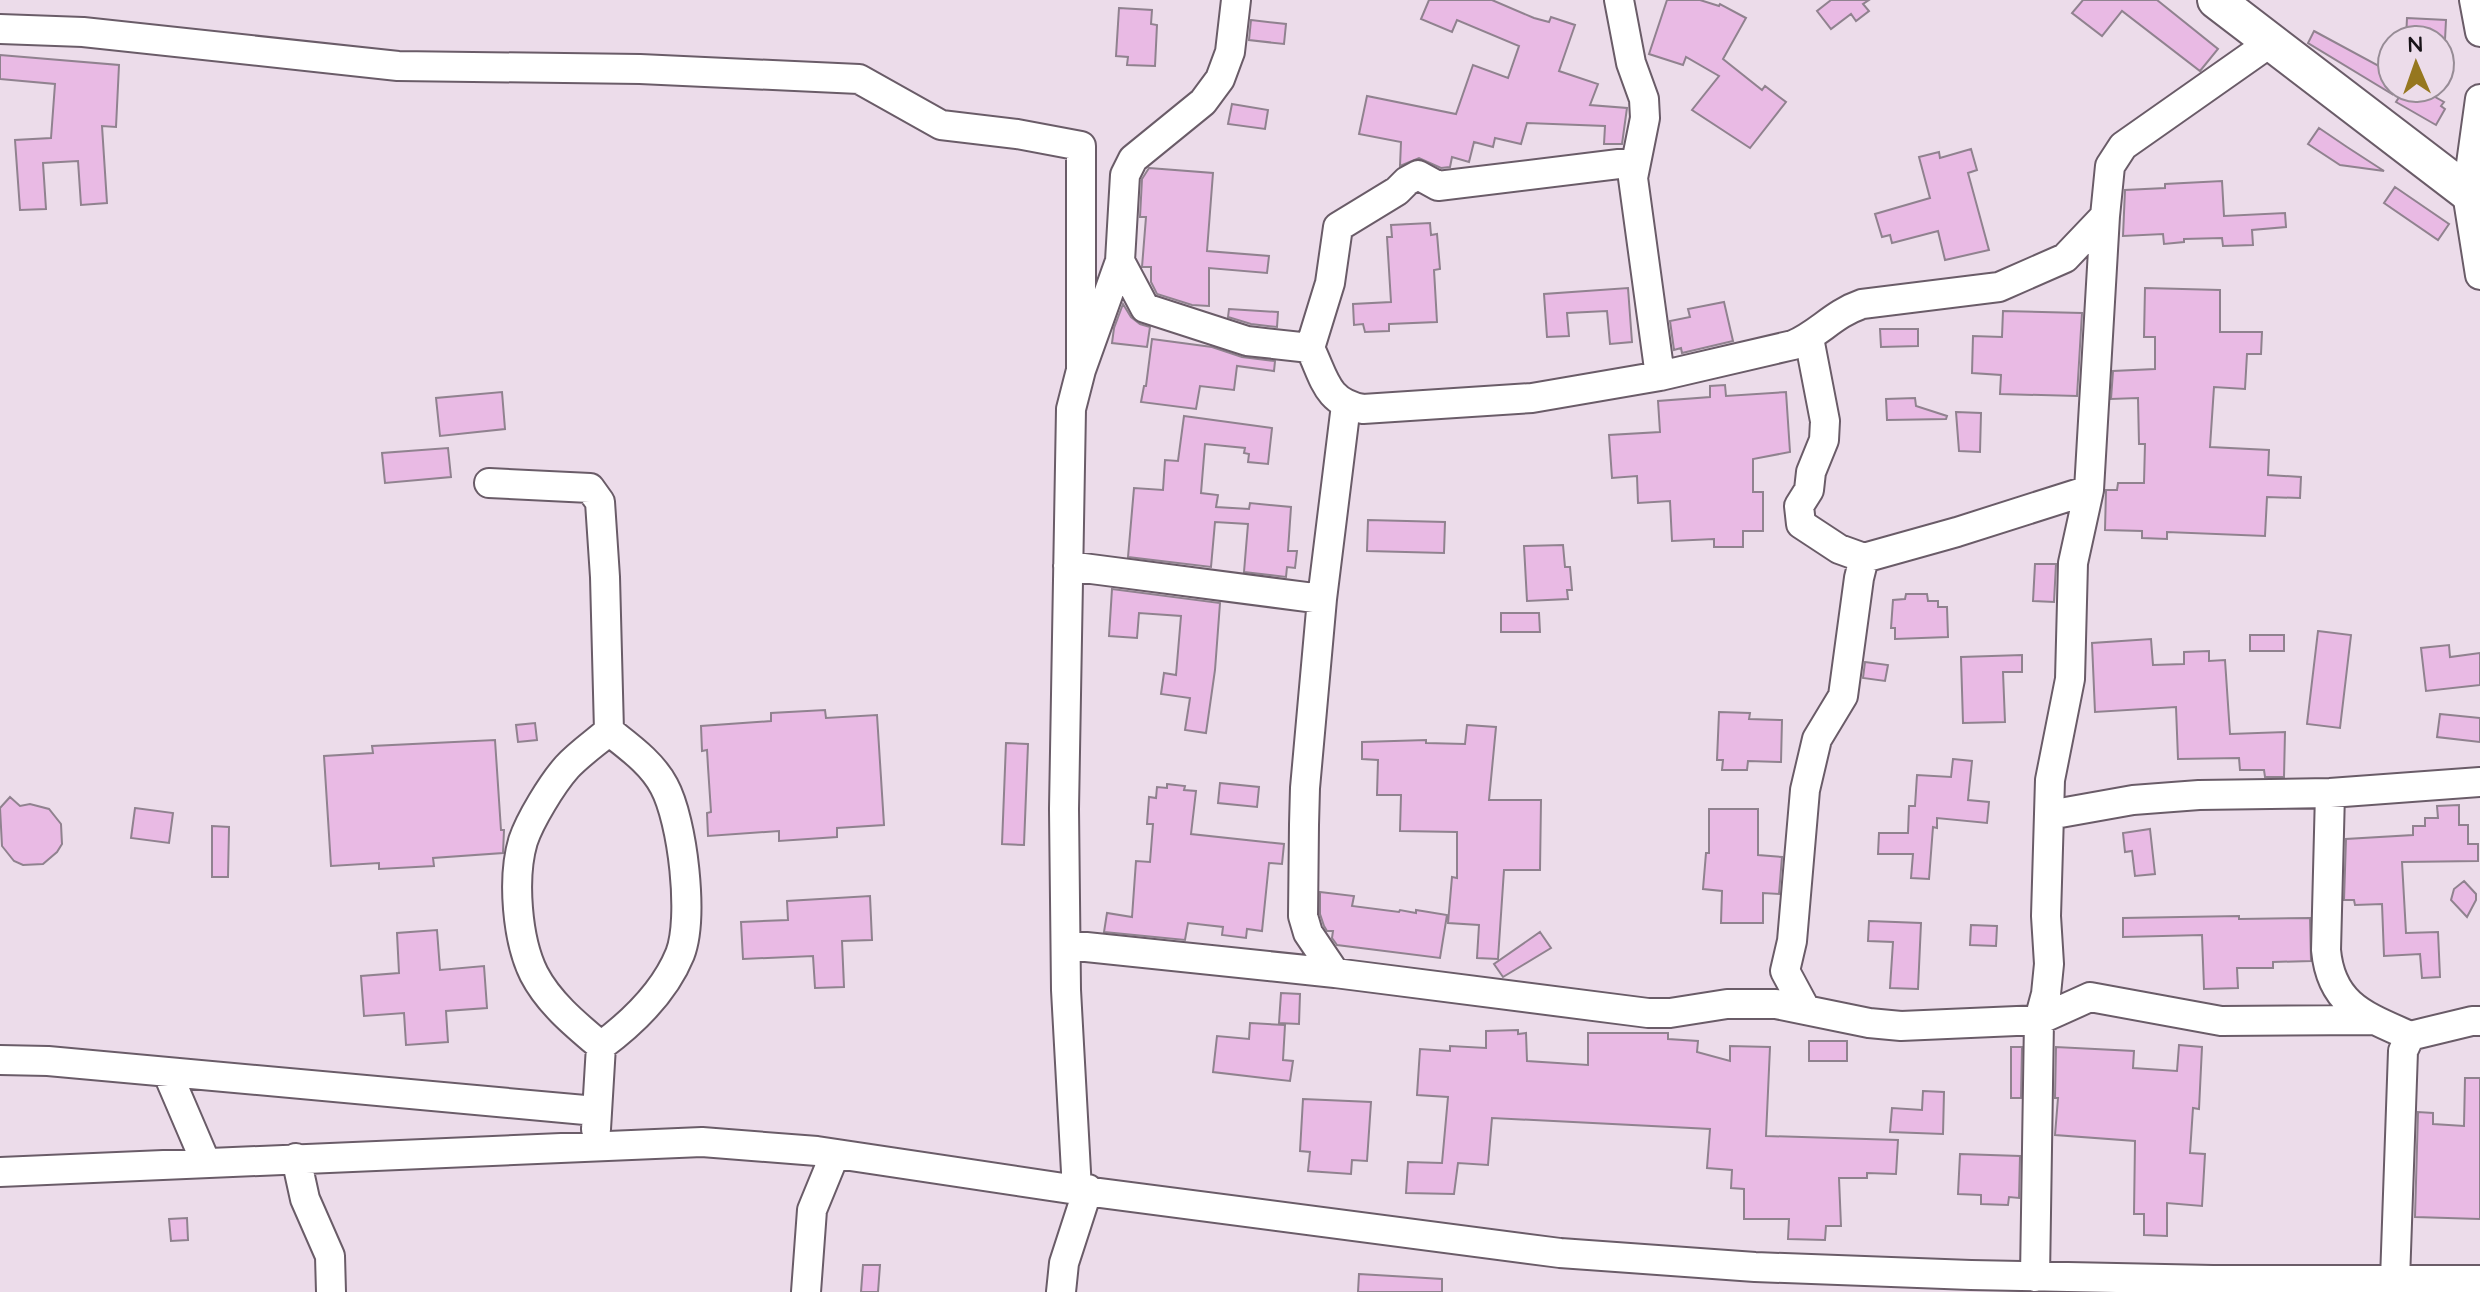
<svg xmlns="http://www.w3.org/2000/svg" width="2480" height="1292" font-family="Quicksand,sans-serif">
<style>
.building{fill:#e9bae4;stroke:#90828f;stroke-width:2}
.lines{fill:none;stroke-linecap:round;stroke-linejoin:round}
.minor-casing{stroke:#6a5c68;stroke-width:32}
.major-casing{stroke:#6a5c68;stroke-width:40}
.minor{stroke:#fff;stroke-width:28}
.major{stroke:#fff;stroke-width:36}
</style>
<rect width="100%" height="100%" fill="#ecdcea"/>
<path class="building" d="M1429,0H1492L1534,18L1549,22L1551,17L1575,25L1559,71L1598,84L1590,105L1627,108L1622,144H1604L1605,126L1527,123L1521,144L1495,138L1493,147L1474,142L1469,162L1452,157L1450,167L1441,168L1419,158L1400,166L1401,142L1359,134L1367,96L1456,114L1473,65L1508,78L1519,46L1457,20L1452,32L1421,19Z
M1667,0H1700L1719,6L1720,4L1746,18L1723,59L1762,90L1765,86L1786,102L1750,148L1692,110L1719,76L1686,57L1683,65L1649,54Z
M1831,0H1869L1863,4L1869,11L1856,21L1851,14L1831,29L1817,11Z
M2083,0H2157L2218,49L2200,71L2122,11L2102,36L2072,13Z
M1119,8L1152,10L1151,24L1157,25L1155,66L1127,65L1128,57L1116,56Z
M2407,18L2446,20L2445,40L2406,39Z
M1251,20L1286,24L1284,44L1249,40Z
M2314,31L2392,73V94L2308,43Z
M0,55L119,65L116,127L102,126L107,203L81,205L78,161L43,163L46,209L20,210L15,140L51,138L55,84L0,79Z
M2405,88H2419L2444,102L2441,106L2445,109L2436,125L2396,102Z
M1232,104L1268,110L1265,129L1228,124Z
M2319,128L2347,147L2384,171L2340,165L2308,144Z
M1971,149L1977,170L1968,173L1989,250L1945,260L1938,231L1892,243L1890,235L1882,237L1875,214L1930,198L1919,157L1939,152L1940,158Z
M1149,168L1213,173L1207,251L1269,256L1267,273L1209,268V306L1192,305L1157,294L1151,282V267H1142L1146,217H1140L1142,179Z
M2222,181L2224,216L2285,213L2286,227L2252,230L2253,245L2223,246L2222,238L2184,239V242L2164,244L2163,234L2123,236L2125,190L2165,188V184Z
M2395,187L2449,224L2438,240L2384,203Z
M1430,223L1431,235L1437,234L1440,269L1434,270L1437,322L1389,324V331L1365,332L1363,324L1354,325L1353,304L1391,302L1387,237H1392L1391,225Z
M1628,288L1632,342L1610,344L1607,311L1567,313L1569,336L1547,337L1544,294Z
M2145,288L2220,290V332H2262L2261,354H2247L2245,389L2214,387L2210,447L2269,450L2268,475L2301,477L2300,498L2267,497L2265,536L2167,532V539L2142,538V531L2105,530L2106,490H2117L2118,483H2144L2145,444H2139L2138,398L2111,399L2113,371L2155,369V337H2144Z
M1724,302L1733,341L1682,353L1681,348L1674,350L1670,321L1690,317L1688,309Z
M1123,304L1131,317L1140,324L1150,327L1147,347L1112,343L1114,328Z
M1229,309L1278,312L1277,327L1251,324L1228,317Z
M2003,311L2082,313L2077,396L2000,394L2001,375L1972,373L1973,336L2002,337Z
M1880,329H1918V346L1881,347Z
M1152,339L1212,347L1242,357L1275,361L1274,371L1237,366L1234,390L1200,386L1196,409L1141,402L1144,386H1146Z
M1725,385L1726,396L1786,392L1790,452L1753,459V492H1763V531H1743V547H1714V539L1672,541L1670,501L1638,503L1637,476L1612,478L1609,435L1660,432L1658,401L1710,397V386Z
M502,392L505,429L440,436L436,398Z
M1915,398L1916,406L1947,416L1946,419L1887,420L1886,399Z
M1956,412L1981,413L1980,452L1959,451Z
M1184,416L1272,428L1268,464L1248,462L1249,454L1244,453L1245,448L1205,444L1201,493L1218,495L1216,507L1249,509L1250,503L1291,507L1288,551H1297L1295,568L1287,567L1286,577L1244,572L1248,524L1215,522L1211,567L1128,557L1134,488L1163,490L1165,460L1178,461Z
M448,448L451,477L385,483L382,453Z
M1368,520L1445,522L1444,553L1367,551Z
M1563,545L1565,567H1570L1572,590H1567L1568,599L1527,601L1524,546Z
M2035,564H2056L2054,602L2033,601Z
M1112,589L1220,603L1215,670L1206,733L1185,730L1190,698L1161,694L1164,673L1176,675L1181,616L1139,613L1137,638L1109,636Z
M1906,594H1927L1928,601H1938V607H1947L1948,637L1895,639V628H1891L1893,600L1905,599Z
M1501,613H1539L1540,632H1501Z
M2318,631L2351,635L2340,728L2307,724Z
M2250,635H2284V651H2250Z
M2151,639L2153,665L2184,664V652L2209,651V661L2225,660L2230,734L2285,732L2284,777H2265L2264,770H2240L2239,758L2178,759L2176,707L2095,712L2092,643Z
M2449,645L2450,657L2480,653V685L2426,691L2421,648Z
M2022,655V672H2003L2005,722L1963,723L1961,657Z
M1865,662L1888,665L1885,681L1863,678Z
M825,710L826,718L877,715L884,825L837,828V837L779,841V831L708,836L707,813L711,812L708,767L707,750L702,751L701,726L771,721V713Z
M1719,712L1750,713L1749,719L1782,720L1781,762L1748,761L1747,770H1722L1723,760H1717Z
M2440,714L2480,718V742L2437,737Z
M535,723L537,740L518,742L516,725Z
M1467,725L1496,727L1489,800H1541L1540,870H1504L1498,959L1477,958L1479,925L1448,923L1452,877L1457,878V832L1400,831L1401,795H1377L1378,760L1362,759V742L1426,740V743L1465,744Z
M495,740L501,830H504L503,853L433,858L434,866L379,869V863L331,866L324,756L373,753L372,746Z
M1006,743L1028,744L1024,845L1002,844Z
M1953,759L1972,761L1968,800L1989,802L1987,823L1937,818V828L1933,827L1929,879L1911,878L1913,854H1878L1879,833H1908L1909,806H1915L1917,775L1951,777Z
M1220,783L1259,787L1257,807L1218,803Z
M1167,784L1185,786L1184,790L1196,791L1191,834L1284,844L1282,864L1269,863L1262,931L1247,929L1246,938L1222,935L1223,927L1188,923L1185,940L1104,932L1107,913L1132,917L1136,861L1150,862L1153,824H1147L1149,797L1156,798L1157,787L1167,788Z
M10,797L20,806L30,804L49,809L61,824L62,844L57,852L43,864L23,865L14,861L2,846L0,808Z
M2459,805V825H2468V844H2478V861L2402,862L2406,933L2438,932L2440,977L2422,978L2420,954L2384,956L2382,904L2355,905L2354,900H2344L2346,839L2413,835V826H2425V818H2438L2437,806Z
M135,808L173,813L169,843L131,838Z
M1709,809H1758V855L1782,857L1779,894L1763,893V923H1721L1722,891L1703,889L1706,853H1709Z
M212,826L229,827L228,877H212Z
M2150,829L2155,874L2135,876L2132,851L2125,852L2123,833Z
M2464,881L2476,894V900L2467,917L2451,900L2454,889Z
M1320,892L1354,896L1352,906L1399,912L1400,910L1416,913V910L1447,915L1440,958L1337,945L1332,938L1333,931H1327L1324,926L1320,914Z
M870,896L872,940L842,941L844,987L815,988L813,956L743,959L741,922L788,920L787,901Z
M2239,916V919L2310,918L2311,961L2273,962V968H2237L2238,988L2204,989L2202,935L2123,937V918Z
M1869,921L1921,923L1918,989L1890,988L1893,942L1868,941Z
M1971,925L1997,926L1996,946L1970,945Z
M437,930L440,970L484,966L487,1008L446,1011L448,1042L406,1045L404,1013L364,1016L361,976L399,973L397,933Z
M1540,932L1551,948L1503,977L1494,964Z
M1281,993L1300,994L1299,1024L1279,1023Z
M1250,1023L1285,1025L1283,1060L1293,1061L1290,1081L1213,1072L1217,1036L1249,1039Z
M1518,1030V1034L1526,1033L1527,1061L1588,1065V1033H1668V1039L1698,1041L1697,1052L1730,1061V1046L1770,1047L1766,1136L1898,1140L1896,1174L1867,1173V1178H1839L1841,1226H1826L1825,1240L1788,1239L1789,1219H1744V1189L1731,1188L1732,1170L1707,1168L1710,1129L1492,1118L1488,1165L1458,1163L1454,1194L1406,1193L1408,1162L1442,1163L1448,1097L1417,1095L1420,1049L1450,1051V1046L1486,1048V1031Z
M1809,1041H1847V1061H1809Z
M2179,1045L2202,1047L2199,1109L2193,1108L2190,1153L2205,1154L2202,1206L2167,1203V1236L2144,1235V1214H2134L2135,1141L2055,1135L2058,1098H2055L2056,1047L2134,1051L2133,1068L2177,1071Z
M2011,1047H2022L2021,1098H2011Z
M2465,1078H2480V1219L2415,1217L2418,1112L2433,1113V1124L2464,1126Z
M1923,1091L1944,1092L1943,1134L1890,1132L1892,1108L1922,1110Z
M1303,1099L1371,1102L1367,1161L1352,1160L1351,1174L1308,1171L1310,1152L1300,1151Z
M1960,1154L2020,1156L2019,1198L2009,1197L2008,1205L1981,1204V1195L1958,1194Z
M187,1218L188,1240L171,1241L169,1219Z
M863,1265H880L878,1292H861Z
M1359,1274L1442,1279V1292H1358Z"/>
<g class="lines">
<g class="minor-casing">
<path id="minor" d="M1619,0L1631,63L1644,99L1645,118L1633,178L1660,376
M2474,0L2480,32
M0,29L83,32L398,66L640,69L859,79L941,125L1017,134L1081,146V370
M2480,99L2467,193L2480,275
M1120,261L1145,308L1247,341L1310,348C1325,379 1326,402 1363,409L1532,398L1660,376L1793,345C1819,334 1833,314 1862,304L1999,287L2065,258L2105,216L2110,166L2123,146L2271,42
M1310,348L1330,283L1338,227L1397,191L1407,181L1418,175L1438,186L1635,162
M489,483L590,488L600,502L605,577L609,731C595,743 579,754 567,767C552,784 530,820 523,841C512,878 517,940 534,974C549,1003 576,1025 601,1046
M1864,558L1957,532L2089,490
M1068,566L1322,599
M2330,793L2326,950C2331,1005 2365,1016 2410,1036
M2049,815L2133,800L2199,795L2330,793L2480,782
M1067,945L1335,973L1648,1013H1670L1727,1004H1776L1869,1023L1901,1026L2039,1020L2090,997L2221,1021L2374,1020
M1335,973L1308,933L1303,916L1304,825L1305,788L1322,599L1346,405
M1806,1010L1785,971L1792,941L1805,790L1817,739L1843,696L1859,578L1864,558L1839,549L1801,524L1799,506L1809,490L1811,472L1824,440L1825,421L1809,338
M601,1046C632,1023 665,991 680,954C694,918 683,821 664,786C652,763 629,747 609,731
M0,1060L48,1061L596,1111
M167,1072L206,1163
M596,1129L601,1046
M296,1158L305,1199L330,1256L331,1292
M0,1172L702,1142L817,1151L1077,1190L1560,1253L1755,1267L1971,1275L2213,1280H2480
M1077,1190L1066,990L1064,809L1071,409L1081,370L1120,261L1125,175L1133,159L1203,102L1220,79L1230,52L1236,0
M2035,1277L2039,1020L2046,994L2049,964L2046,916L2050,780L2070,679L2073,563L2089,490L2105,216
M2395,1280L2403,1051L2410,1036L2472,1021H2480
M806,1292L812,1210L835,1154
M1061,1292L1064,1263L1088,1189"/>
</g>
<g class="major-casing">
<path id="major" d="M2216,0L2480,202"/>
</g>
<use href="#minor" class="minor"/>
<use href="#major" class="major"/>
</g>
<g transform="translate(2416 64) rotate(358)"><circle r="38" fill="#ecdcea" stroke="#978c96" stroke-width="2"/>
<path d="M0-6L14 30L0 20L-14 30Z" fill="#96771f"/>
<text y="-12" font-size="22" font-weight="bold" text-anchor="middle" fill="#181318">N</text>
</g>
</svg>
